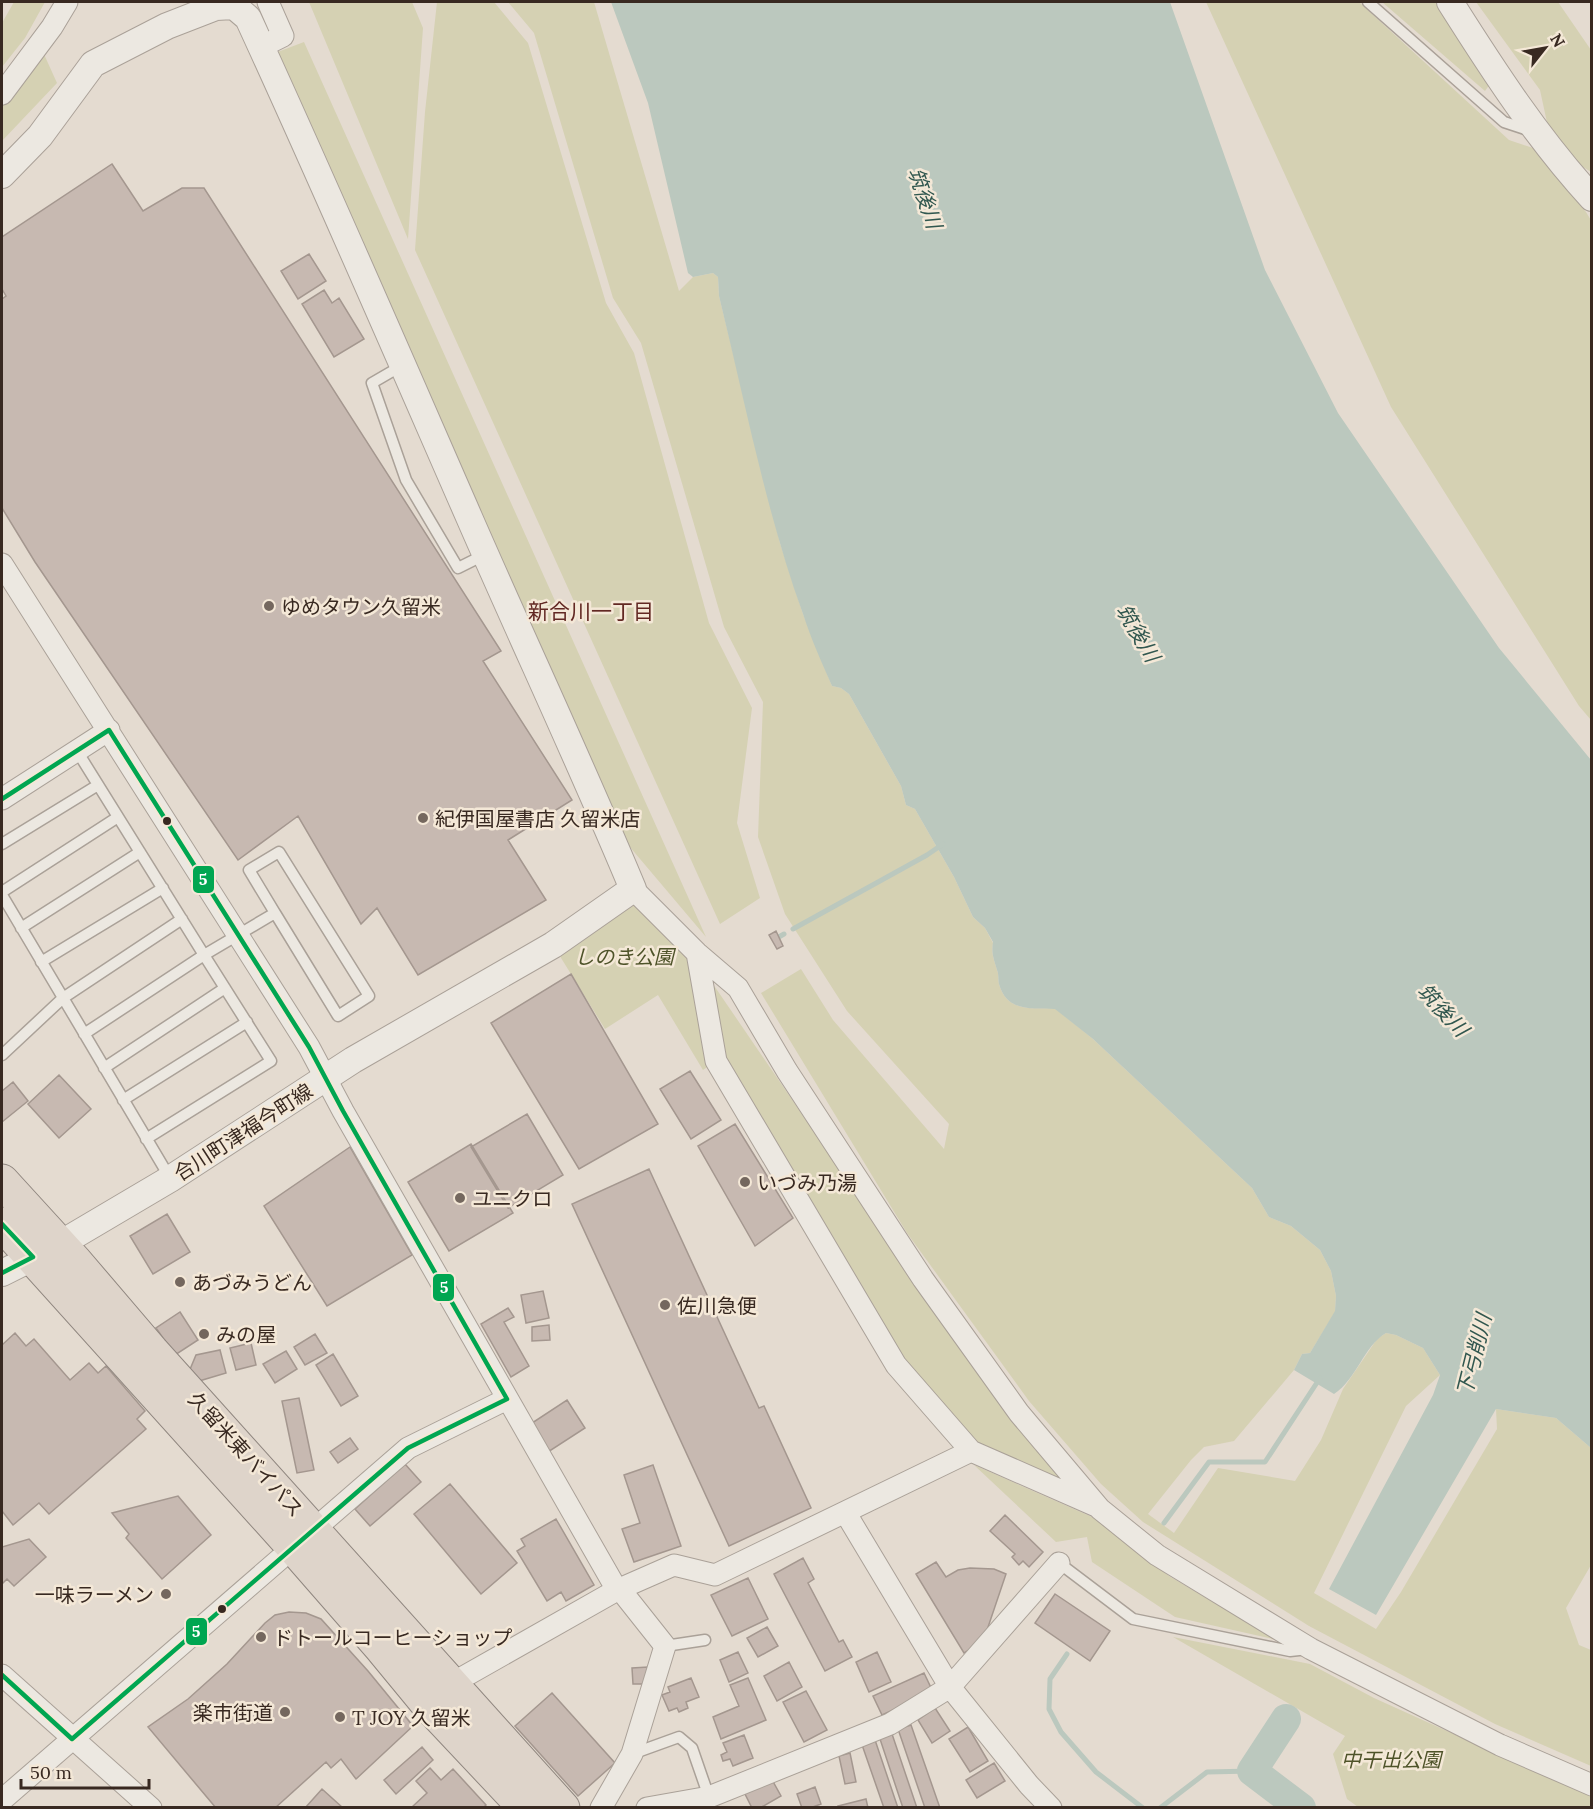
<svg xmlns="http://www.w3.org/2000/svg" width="1593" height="1809" font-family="Lora,'Noto Sans JP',serif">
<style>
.green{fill:#d5d1b3}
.water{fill:#bbc8be}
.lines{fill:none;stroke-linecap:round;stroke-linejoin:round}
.stream{stroke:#bbc8be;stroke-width:5}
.river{stroke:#bbc8be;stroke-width:30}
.building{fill:#c7b9b1;stroke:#a4978f;stroke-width:1.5}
.service-casing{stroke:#aaa198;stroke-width:13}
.minor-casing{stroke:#aaa198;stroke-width:23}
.tertiary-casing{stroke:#aaa198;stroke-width:28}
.trunk-casing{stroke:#8f867f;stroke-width:35}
.service{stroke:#ece8e1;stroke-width:10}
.minor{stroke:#ece8e1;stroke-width:21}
.tertiary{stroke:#ece8e1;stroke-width:26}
.trunk{stroke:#ded4ca;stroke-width:33}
.bus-1-casing{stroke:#f4e8d7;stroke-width:9}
.bus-1{stroke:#00a651;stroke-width:4.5}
.poi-dot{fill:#74675e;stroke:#f4e8d7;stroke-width:2}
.bus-dot{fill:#382921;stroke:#f4e8d7;stroke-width:2}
.labels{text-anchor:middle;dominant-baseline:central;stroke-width:5;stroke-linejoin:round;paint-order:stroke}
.poi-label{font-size:20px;fill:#382921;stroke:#f4e8d7;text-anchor:start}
.park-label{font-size:20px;font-style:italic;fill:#4e5329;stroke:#f4e8d7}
.street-label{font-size:20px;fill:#382921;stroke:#f4e8d7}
.water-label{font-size:21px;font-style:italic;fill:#31574f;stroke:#f4e8d7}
.neighbourhood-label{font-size:21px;fill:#622823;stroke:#f4e8d7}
.line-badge{stroke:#f4e8d7;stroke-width:2}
.badge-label{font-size:16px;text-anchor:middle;font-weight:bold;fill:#fff}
</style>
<rect width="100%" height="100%" fill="#e4dbd0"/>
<path class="green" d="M14,2H45L25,38L2,67V23Z
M309,2H412L423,28L408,239Z
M437,2H494L528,43L606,303L634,353L709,623L752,708L737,823L760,898L720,924L415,250L425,112Z
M508,2H594L679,291L693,277L713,273L718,277L719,296L780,543L803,614L832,686L841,688L849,694L901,786L906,805L915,809L954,877L973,917L985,928L993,943C991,954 994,959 997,970C999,975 998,980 999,984C1007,1013 1033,1008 1055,1008L1093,1039L1252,1188L1269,1217L1291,1226L1320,1250L1331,1271L1336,1296L1335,1312L1310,1353L1302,1354L1294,1370L1234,1441L1204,1447L1191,1460L1148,1514L1174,1533L1218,1468L1295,1481L1321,1440L1343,1389L1377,1339L1386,1333L1396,1335L1423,1348L1440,1375L1406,1406L1314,1593L1376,1629L1401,1592L1497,1429L1496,1409L1556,1418L1591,1448V1565L1566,1608L1579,1645L1591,1650V1766L1495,1724L1309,1626L1143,1522L1101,1484L1029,1401L907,1233L761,993L801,969L833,1020L944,1149L949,1124L847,1011L785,914L758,837L763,702L724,627L641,343L613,298L534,33Z
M1206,2H1359L1509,140L1533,148L1586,212L1592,222L1591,720L1579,706L1391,407Z
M1382,2H1437L1490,84L1485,91Z
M1476,2H1558L1591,50V172L1572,160L1548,127L1540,90Z
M304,42L706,937L624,840L275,53Z
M43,52L57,83L2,141V95Z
M633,889L697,953L716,1061L703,1070L658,995L605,1029L553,945Z
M704,971L995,1396L1068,1489L977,1444L904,1369L721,1056Z
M974,1465L1099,1520L1169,1576L1277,1640L1175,1617L1092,1562L1087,1537L1056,1542Z
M1173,1637L1310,1664L1374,1698L1591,1796V1807H1358L1347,1799L1333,1754L1345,1736Z"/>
<path class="water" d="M611,2H1170L1265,270L1338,413L1499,648L1591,760V1448L1556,1418L1496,1409L1376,1615L1329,1589L1433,1395L1440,1375L1423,1348L1396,1335L1386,1333C1363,1347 1357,1379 1334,1394L1294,1370L1302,1354L1310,1353L1335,1311L1336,1296L1331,1271L1320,1250L1291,1226L1269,1217L1252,1188L1093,1039L1055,1009C1033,1008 1007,1013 999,984C998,980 999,975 997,970C994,959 991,954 993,942L985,928L973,917L954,877L915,809L906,805L901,786L849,694L841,688L832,686C822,663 811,639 803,614C766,512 745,402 719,296L718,277L713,273L693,277L688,273L648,103Z"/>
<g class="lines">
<path class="stream" d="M793,929L927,855L943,844
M777,938L784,934
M1164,1523L1209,1462H1265L1320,1378
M1067,1654L1050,1679L1049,1709L1061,1732L1096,1772L1143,1808
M1160,1808L1207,1772L1252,1771"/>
<path class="river" d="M1286,1719L1252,1771L1301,1808"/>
</g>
<path class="building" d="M112,164L143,211L182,188H204L501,651L483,661L572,800L508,840L546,900L418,975L377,908L361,924L298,816L238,860L35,562L2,508V299L6,296L2,289V237Z
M309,254L326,281L298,299L281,271Z
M324,290L332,303L339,298L364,339L334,357L302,304Z
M776,931L783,946L777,949L769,935Z
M571,974L658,1124L579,1169L491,1023Z
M690,1071L721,1120L691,1139L660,1089Z
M59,1075L91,1109L59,1138L28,1104Z
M13,1082L28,1101L2,1122V1091Z
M527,1114L563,1175L508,1208L471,1147Z
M735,1124L793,1218L755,1246L698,1146Z
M471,1144L513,1213L449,1251L408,1182Z
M350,1147L412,1255L327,1306L264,1206Z
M649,1169L759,1408L764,1406L811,1508L729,1546L572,1204Z
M167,1214L190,1252L153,1274L130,1236Z
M543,1291L549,1318L526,1323L521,1295Z
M508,1308L514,1317L504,1322L529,1366L511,1377L481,1324Z
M180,1312L198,1340L175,1355L156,1328Z
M549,1325L550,1340L532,1341V1327Z
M15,1333L26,1346L34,1339L70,1380L89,1363L98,1373L106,1366L145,1411L137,1419L146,1429L49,1514L39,1503L13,1525L2,1511V1345Z
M315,1334L327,1353L305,1365L294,1347Z
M251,1343L256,1365L236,1370L230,1348Z
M220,1350L226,1373L189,1384L186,1379L196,1355Z
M286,1351L297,1369L275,1383L263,1364Z
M333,1354L358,1396L341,1406L316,1365Z
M299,1398L314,1470L297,1473L282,1401Z
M567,1400L585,1428L548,1452L529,1425Z
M350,1438L358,1449L338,1463L330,1452Z
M405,1464L421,1482L370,1526L355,1509Z
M653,1465L681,1546L634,1562L622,1529L640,1523L624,1475Z
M450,1484L517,1563L481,1594L414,1514Z
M178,1496L211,1535L162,1579L126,1538L129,1534L112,1513Z
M1005,1515L1043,1552L1029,1567L1023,1561L1019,1565L1012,1557L1015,1554L990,1531Z
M556,1519L594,1585L566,1601L561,1592L547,1601L517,1551L525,1546L521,1539Z
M29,1539L46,1557L14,1586L7,1579L2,1584V1547Z
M803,1558L814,1579L808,1583L839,1642L843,1640L852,1657L825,1671L774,1574Z
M936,1562L946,1577L958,1570L970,1568L994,1569L1006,1574L983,1642L964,1653L916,1574Z
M748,1578L768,1619L732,1636L711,1595Z
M1055,1594L1110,1631L1090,1661L1035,1623Z
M289,1612L306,1613L321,1619L368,1671L413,1726L356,1779L341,1759L331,1768L326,1762L275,1808H216L148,1727L188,1699L227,1664L265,1623L275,1615Z
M767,1627L778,1646L758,1657L747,1638Z
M738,1652L748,1673L729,1682L720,1660Z
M877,1652L891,1682L869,1692L856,1662Z
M789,1662L802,1687L777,1701L764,1676Z
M648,1667L645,1684H633L632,1668Z
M924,1673L933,1692L882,1715L873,1696Z
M691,1678L699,1697L686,1702L688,1708L679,1712L677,1708L669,1711L662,1695L670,1692L668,1687Z
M748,1678L766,1720L721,1739L713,1717L739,1706L730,1685Z
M806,1691L827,1730L804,1742L783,1702Z
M552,1693L615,1763L578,1796L515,1726Z
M935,1708L950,1731L932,1743L918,1720Z
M911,1725L940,1808H925L898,1729Z
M968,1727L988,1761L970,1772L949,1739Z
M891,1731L917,1808H903L879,1736Z
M744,1735L753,1758L733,1766L730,1759L723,1761L721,1755L727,1752L723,1743Z
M874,1737L898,1808H884L861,1742Z
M422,1747L433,1760L396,1794L384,1780Z
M850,1753L856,1782L845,1784L839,1756Z
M994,1763L1005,1781L977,1798L966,1780Z
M430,1768L441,1780L453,1769L486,1805L483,1808H411L427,1793L416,1781Z
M771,1778L781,1796L760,1808H752L744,1792Z
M815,1787L821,1804L810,1808H802L797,1794Z
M322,1789L343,1808H305Z
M866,1799L868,1808H839L838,1806Z"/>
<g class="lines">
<g class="service-casing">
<path id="service" d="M1368,2L1504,122L1531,131
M403,365L372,383L406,480L458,568L486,554
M77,751L204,955L275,913L249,870L279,852L369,996L338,1016L275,913
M2,844L98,785
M2,892L118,817
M2,895L170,1178
M21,928L140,852
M41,962L163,888
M84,1034L204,955L271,1061L146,1139
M2,1055L63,998L182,919
M104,1068L225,988
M123,1100L247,1022
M1059,1563L1133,1619L1290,1651L1308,1649
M665,1646L705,1640
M632,1754L679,1737L692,1748L709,1797"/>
</g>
<g class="minor-casing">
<path id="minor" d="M261,47L283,36L268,2
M2,94L52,27L67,2
M2,564L309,1047L343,1111L617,1590
M2,799L109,730
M633,889L697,953L738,988L787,1071L923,1279L1019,1413L1100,1509L1157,1555L1311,1649L1500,1745L1592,1785
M697,953L716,1061L896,1365L971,1451L1096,1506
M845,1512L950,1687L1029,1785L1051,1808
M2,1675L151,1808
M451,1684L617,1590L674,1565L715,1575L971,1451
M2,1800L408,1448L507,1399
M601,1808L632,1754L665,1646L619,1588
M647,1808L709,1797L890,1724L950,1687L1059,1563"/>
</g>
<g class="tertiary-casing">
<path id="tertiary" d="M1450,2C1493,70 1537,138 1592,198
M2,175L40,136L93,64L167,26L216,7L234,6L248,18C324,183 396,350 469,517C523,641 581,764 633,889L553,945L353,1060L170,1179L60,1244L2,1273"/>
</g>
<g class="trunk-casing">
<path id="trunk" d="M2,1181L76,1262L152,1351L563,1808
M2,1224L293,1547L382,1649L429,1706L525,1808"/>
</g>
<use href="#service" class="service"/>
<use href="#minor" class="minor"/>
<use href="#tertiary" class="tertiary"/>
<use href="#trunk" class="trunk"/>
<g class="bus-1-casing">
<path id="bus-1" d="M2,799L109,730L309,1047L343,1111L507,1399L408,1448L72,1739L2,1675
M2,1224L33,1257L2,1273"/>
</g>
<use href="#bus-1" class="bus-1"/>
</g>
<g class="poi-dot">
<circle cx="269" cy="606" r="6"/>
<circle cx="423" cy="818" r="6"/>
<circle cx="745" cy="1182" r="6"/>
<circle cx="460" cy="1198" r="6"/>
<circle cx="180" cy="1282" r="6"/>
<circle cx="665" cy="1305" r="6"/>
<circle cx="204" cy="1334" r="6"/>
<circle cx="166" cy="1594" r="6"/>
<circle cx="261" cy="1637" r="6"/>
<circle cx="285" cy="1712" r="6"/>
<circle cx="340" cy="1717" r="6"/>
</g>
<g class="bus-dot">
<circle cx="167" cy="821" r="5"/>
<circle cx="222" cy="1609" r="5"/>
</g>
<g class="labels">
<g class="poi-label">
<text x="281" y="606">ゆめタウン久留米</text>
<text x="435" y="818">紀伊国屋書店 久留米店</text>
<text x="757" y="1182">いづみ乃湯</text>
<text x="472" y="1198">ユニクロ</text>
<text x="192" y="1282">あづみうどん</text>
<text x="677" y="1305">佐川急便</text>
<text x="216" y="1334">みの屋</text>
<text x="154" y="1594" text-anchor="end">一味ラーメン</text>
<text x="273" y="1637">ドトールコーヒーショップ</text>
<text x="273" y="1712" text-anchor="end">楽市街道</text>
<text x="352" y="1717">T JOY 久留米</text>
</g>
<g class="park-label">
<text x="624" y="956">しのき公園</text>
<text x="1391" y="1759">中干出公園</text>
</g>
<g class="street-label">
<text transform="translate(243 1132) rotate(-33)">合川町津福今町線</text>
<text transform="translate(246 1454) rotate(48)">久留米東バイパス</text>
</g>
<g class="water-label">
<text transform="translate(925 198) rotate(71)">筑後川</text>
<text transform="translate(1138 633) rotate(59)">筑後川</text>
<text transform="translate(1443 1010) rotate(47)">筑後川</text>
<text transform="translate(1474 1355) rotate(-76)">下弓削川</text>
</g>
<g class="neighbourhood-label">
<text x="591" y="611">新合川一丁目</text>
</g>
</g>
<g class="line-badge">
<rect x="192" y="865" width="23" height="29" rx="6" fill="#00a651"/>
<rect x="432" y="1273" width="23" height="29" rx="6" fill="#00a651"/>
<rect x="185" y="1617" width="23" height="29" rx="6" fill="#00a651"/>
</g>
<g class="badge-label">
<text x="203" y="885">5</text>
<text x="444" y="1293">5</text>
<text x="196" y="1637">5</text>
</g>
<rect width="1593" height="1809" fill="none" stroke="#382921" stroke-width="6"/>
<g transform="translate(1545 48) rotate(59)" stroke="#f4e8d7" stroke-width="4.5" paint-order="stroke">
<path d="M0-4.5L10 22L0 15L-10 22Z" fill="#382921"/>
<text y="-9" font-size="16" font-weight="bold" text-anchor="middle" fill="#382921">N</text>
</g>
<path d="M21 1779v9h128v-9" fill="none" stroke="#382921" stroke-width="3"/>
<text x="30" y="1779" font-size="18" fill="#382921" stroke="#f4e8d7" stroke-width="4.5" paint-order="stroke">50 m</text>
</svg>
